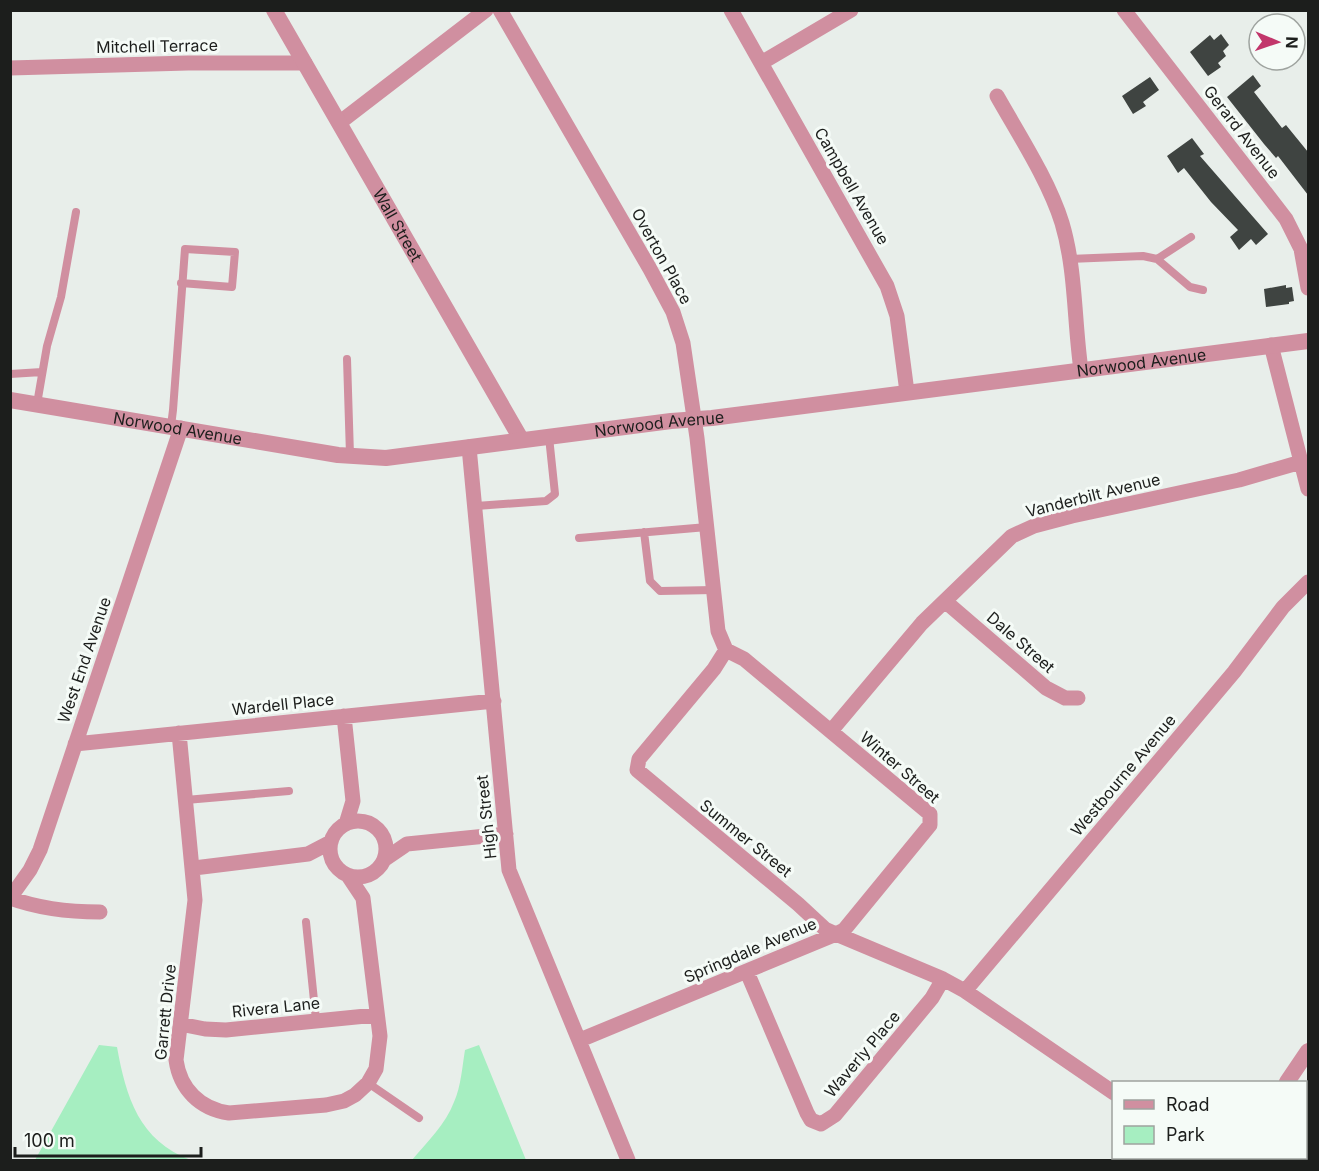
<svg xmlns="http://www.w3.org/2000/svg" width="1319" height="1171" font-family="Inter,sans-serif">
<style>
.green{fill:#a6eec1}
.building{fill:#3f4441}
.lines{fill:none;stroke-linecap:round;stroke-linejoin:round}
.service{stroke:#d08fa0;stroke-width:8}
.minor{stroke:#d08fa0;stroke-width:15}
.tertiary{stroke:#d08fa0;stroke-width:16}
.labels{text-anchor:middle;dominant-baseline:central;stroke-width:6;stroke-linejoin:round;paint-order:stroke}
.street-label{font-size:16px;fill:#1c1e1c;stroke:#f5fbf7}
</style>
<rect width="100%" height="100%" fill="#e8eeea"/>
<path class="green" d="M99,1045L117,1047C126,1097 139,1141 191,1160H35Z
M479,1045L526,1160H412C427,1142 446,1124 454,1102C461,1086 462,1068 465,1050Z"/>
<path class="building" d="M1221,34L1229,45L1223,51L1226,56L1218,63L1221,67L1208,76L1190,52L1210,35L1214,40Z
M1253,75L1261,86L1254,92L1282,128L1286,125L1308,152V195L1278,156L1276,158L1264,144L1227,97Z
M1150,77L1159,90L1143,102L1146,106L1133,114L1122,96Z
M1192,138L1204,154L1200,156L1268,234L1256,245L1251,239L1239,250L1230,237L1238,230L1211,202L1184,168L1178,173L1167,156Z
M1286,285V288L1292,287L1294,301L1289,302V304L1266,307L1264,289Z"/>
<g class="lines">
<path class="service" d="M1069,259L1143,256L1157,259L1190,287L1203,290
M1157,259L1191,237
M347,359L350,455
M10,374L42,372
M37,404L47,346L61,297L76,212
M171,426L173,410L185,249L235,252L232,287L181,283
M476,506L546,501L555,494L549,437
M644,532L650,581L660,591L714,590
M579,538L707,527
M186,800L289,791
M306,922L316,1020
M368,1083L419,1118"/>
<path class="minor" d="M500,10L650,269L673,312L683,343L697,438L718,631L726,650L714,669L639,759L637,770L798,904L825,929L836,934L844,930L930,825V814L744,659L726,650
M731,10L887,286L897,316L907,392
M1124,10L1286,219L1301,249L1308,288
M761,63L851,10
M10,68L188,63H305
M997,96C1019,135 1049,181 1062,223C1076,270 1074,321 1081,370
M339,123L486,10
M1271,345L1308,489
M469,447L509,870L628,1160
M946,602L1046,688L1065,698H1078
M344,716L353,801L346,824
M831,731L922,623L1012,536L1034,526L1072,516L1239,480L1301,462
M179,733L195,900L176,1060C180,1089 200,1109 229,1113L326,1105L344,1101L355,1095L368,1083L376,1069L380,1036L363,898L349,877
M75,744L494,701
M330 849a28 28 0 1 1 56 0a28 28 0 1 1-56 0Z
M385,859L407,844L506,834
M194,868L308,854L331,842
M10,898L30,870L40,850L181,428
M10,898C40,909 69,912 100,912
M747,972L807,1113L811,1120L821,1124L835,1115L932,998L943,979
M965,991L1234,672L1283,607L1308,582
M180,1024L205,1029L226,1030L376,1015
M580,1040L836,934L943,979L965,991L1114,1093
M1205,1158L1209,1160
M1276,1158L1280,1160"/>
<g class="tertiary">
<path id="s1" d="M274,10L521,439"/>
<path id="s2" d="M10,400L338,455L386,458L671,421L712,418L1308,341"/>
<path d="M1287,1082L1308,1051"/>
<path d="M1233,1160L1235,1158"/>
</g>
</g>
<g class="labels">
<g class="street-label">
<text transform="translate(157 46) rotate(-1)">Mitchell Terrace</text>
<text transform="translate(1242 132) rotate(52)">Gerard Avenue</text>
<text transform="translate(852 186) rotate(60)">Campbell Avenue</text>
<text stroke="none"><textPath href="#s1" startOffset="248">Wall Street</textPath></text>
<text transform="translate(662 256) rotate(61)">Overton Place</text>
<text stroke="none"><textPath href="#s2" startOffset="1142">Norwood Avenue</textPath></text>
<text stroke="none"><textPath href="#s2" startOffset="656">Norwood Avenue</textPath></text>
<text stroke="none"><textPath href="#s2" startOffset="170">Norwood Avenue</textPath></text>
<text transform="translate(1093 495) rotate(-14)">Vanderbilt Avenue</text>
<text transform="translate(1021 642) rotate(41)">Dale Street</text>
<text transform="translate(84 660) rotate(-71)">West End Avenue</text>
<text transform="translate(283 704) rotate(-6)">Wardell Place</text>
<text transform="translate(900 767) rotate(41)">Winter Street</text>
<text transform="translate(1123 775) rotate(-50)">Westbourne Avenue</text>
<text transform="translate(486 817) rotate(-96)">High Street</text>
<text transform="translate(746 838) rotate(39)">Summer Street</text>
<text transform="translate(750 950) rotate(-23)">Springdale Avenue</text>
<text transform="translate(276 1007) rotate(-6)">Rivera Lane</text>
<text transform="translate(165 1012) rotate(-84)">Garrett Drive</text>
<text transform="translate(862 1054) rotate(-50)">Waverly Place</text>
</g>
</g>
<rect width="1319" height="1171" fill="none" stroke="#1c1e1c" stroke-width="24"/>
<rect x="1112" y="1081" width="195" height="78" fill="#f5fbf7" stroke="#9ea39f" stroke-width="1.5"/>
<rect x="1124" y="1100" width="30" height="9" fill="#d08fa0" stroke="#9ea39f" stroke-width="1.5"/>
<text x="1166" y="1111" font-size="18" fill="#1c1e1c">Road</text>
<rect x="1124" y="1126" width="30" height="18" fill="#a6eec1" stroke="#9ea39f" stroke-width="1.5"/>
<text x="1166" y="1141" font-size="18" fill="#1c1e1c">Park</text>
<g transform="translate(1277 42) rotate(92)"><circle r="28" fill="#f5fbf7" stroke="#9ea39f" stroke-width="1.5"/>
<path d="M0-4.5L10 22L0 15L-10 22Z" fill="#c2366b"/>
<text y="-9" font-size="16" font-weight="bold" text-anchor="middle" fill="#1c1e1c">N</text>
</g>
<path d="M15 1147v9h186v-9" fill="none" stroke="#1c1e1c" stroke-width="3"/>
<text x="24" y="1147" font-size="18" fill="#1c1e1c" stroke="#f5fbf7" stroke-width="4.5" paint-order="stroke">100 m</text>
</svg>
